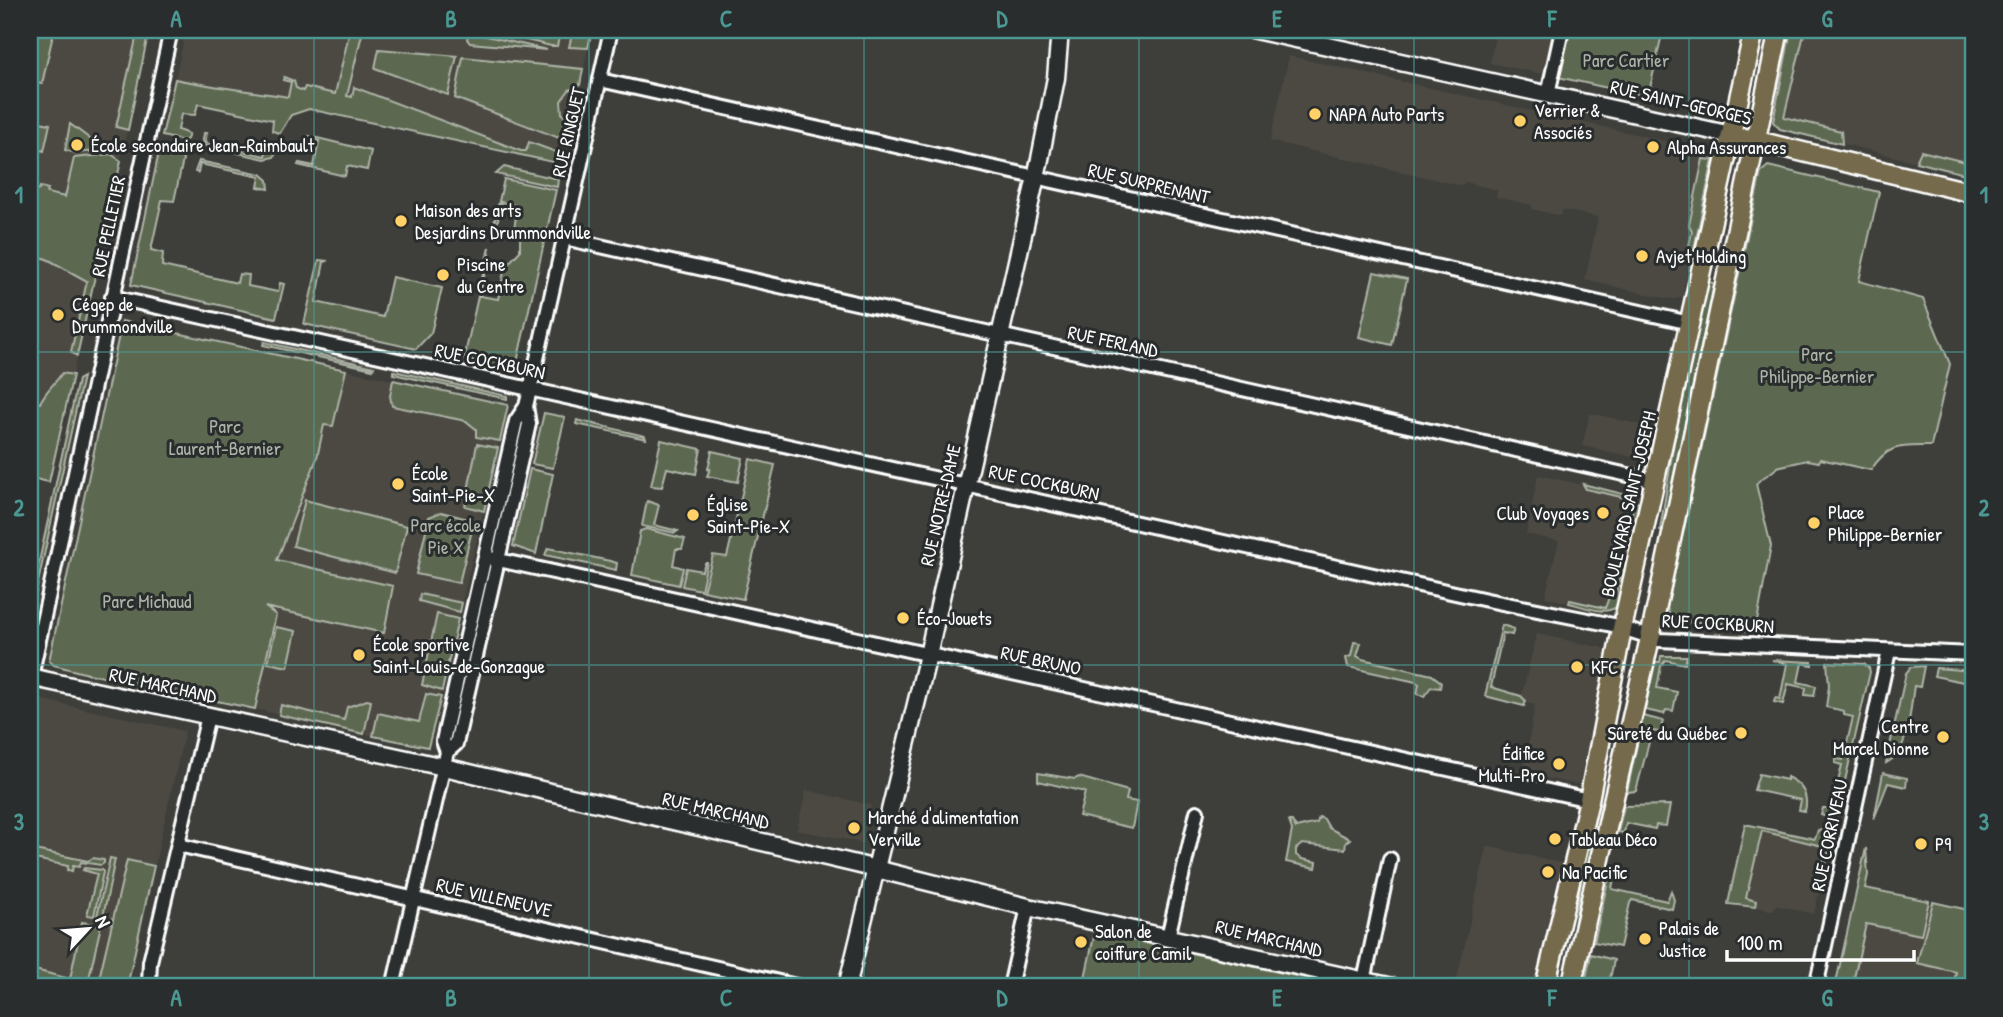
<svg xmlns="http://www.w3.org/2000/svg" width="2003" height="1017" font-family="'Patrick Hand',sans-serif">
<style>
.built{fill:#4c4a42}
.green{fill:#5c6850;stroke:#aeb4a8;stroke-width:2}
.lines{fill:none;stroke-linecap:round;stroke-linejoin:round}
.street-casing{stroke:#fff;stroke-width:18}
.secondary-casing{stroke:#fff;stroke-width:21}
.primary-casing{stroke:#fff;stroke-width:23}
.street{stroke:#2a2d2e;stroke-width:12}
.secondary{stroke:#2a2d2e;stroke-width:16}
.primary{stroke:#746b4b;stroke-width:18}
.grid{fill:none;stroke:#4b9892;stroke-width:2;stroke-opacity:0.55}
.poi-dot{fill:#ffd166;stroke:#2a2d2e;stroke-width:2.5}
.labels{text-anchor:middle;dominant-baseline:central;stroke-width:6;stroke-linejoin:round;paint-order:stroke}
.park-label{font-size:19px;fill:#aeb4a8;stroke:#2a2d2e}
.street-label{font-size:19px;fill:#fff;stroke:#2a2d2e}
.poi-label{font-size:19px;fill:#fff;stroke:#2a2d2e;text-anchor:start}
.neatline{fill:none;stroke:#4b9892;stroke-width:2.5}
.grid-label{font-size:23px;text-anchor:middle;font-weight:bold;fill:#4b9892}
</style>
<rect width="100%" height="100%" fill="#3e3e3a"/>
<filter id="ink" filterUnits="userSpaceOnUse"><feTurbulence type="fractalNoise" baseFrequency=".0143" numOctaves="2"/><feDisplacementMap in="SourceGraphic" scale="14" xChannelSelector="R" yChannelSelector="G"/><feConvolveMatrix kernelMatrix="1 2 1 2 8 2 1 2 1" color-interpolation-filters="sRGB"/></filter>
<g filter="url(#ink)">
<path class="built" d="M30,30H149L66,406L30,397Z
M186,30H592L562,164L319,110L303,109L175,79Z
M1496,30H1556L1546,75L1490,63Z
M1791,30H1973V176L1775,127L1772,119Z
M1289,56L1710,151L1714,156L1682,296L1677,299H1669L1585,280L1598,217L1562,210L1560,216L1532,209V205L1496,197L1497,190L1464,182L1463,186L1270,141Z
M346,370L508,405L429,745L426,748L255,709L276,615L263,606L266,587L317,458L325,424L333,425Z
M1590,413L1655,428L1649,456L1643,459L1582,446Z
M1538,475L1626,494L1635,497L1638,501L1616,607L1613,610L1604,611L1545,597L1559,541L1526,534Z
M1537,634L1604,648L1606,659L1579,783L1574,784L1523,773L1535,705L1520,701Z
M30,697L185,731L127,987H30Z
M806,790L871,805L863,843L797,830Z
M1745,824L1831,843L1814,914L1775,905L1774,911L1744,904L1739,906L1728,904Z
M1487,846L1561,863L1533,987H1455Z
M1865,885V888L1973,911V987H1835Z"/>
<path class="green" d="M36,30H54L42,84L30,82V56Z
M138,30H149L128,130L116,127Z
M350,30H363L347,96L352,97L354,87L521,151H526L529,142L564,155L562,164L309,109L291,115L280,133L272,131L273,120L198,104L195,115L181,114L178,130L189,134L187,139L184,141L162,136L175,79C212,87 250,91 288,97L291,82L283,80L284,77L294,81L296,88L303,91L305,87L335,94Z
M485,30H526L548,35L549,30L560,32L557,46H551Z
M573,30H592L588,48L569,47Z
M1568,30H1673L1671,36L1662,34L1648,97L1558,77Z
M1791,30H1805L1784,117L1841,131L1842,144L1780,129L1773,122Z
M469,32L547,50L470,43L467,39Z
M379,49L457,56L448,95L375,68Z
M463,57L583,69L580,85L569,90L561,101L562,113L571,124L567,141L455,98Z
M30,120L50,124L44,151L30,147Z
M70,124L105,150L76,153L65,150Z
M204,133H207L205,143L265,156L268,146L278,149L274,157L265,159L202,145Z
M309,136L371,151L367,170L347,166L345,176L298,165L299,163L314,166L319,141L308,138Z
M1921,151L1973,164V176L1916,162Z
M159,152L181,156L183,160L174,201L162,200L151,250L163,253L162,266L237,283L239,274L249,275L248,286L278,292L280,283L284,284L276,318L131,285Z
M111,154L121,161L77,356L71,352L87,281L49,260L30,253V188L39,190L40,187L48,189L47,193L65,197L74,158Z
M1703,159L1713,160L1692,258L1687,257L1692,231L1689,225Z
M199,161L261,174L268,180L269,189L258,187L260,177L200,164L198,173L195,172Z
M1768,166L1879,192L1859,281L1923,299L1950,364L1931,446C1903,446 1888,443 1871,470L1820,459L1819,462L1808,460L1777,467C1771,475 1762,476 1756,484L1771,546L1755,632L1722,627L1723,623L1679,622L1670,616L1667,608L1761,172Z
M504,167L558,179L557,187L496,174Z
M504,179L556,190L515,371L464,359L489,247L490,256L488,258L480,296L498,299L505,267L520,251V238L514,228L518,206L501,202L496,231L491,237Z
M319,260L328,261L324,262L316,302L383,317L392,277L442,288L431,333L416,349L304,324Z
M1374,272L1407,279L1392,345L1359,337Z
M1708,282L1714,283L1708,314L1662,531L1660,530L1674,442Z
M122,321L346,370L333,426L324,425L317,458L277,560L393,586L384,633L265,607L276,615L255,709L80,672L54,665L49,661Z
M264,342L374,367L373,369L263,345Z
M394,371L507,396V399L393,374Z
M62,373L73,375L49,482L30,478V399L40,403C45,391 55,384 62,373Z
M83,377L30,619V604L78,380Z
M393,380L508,405L500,441L476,437V429L466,421L392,406L390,396Z
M544,413L565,417L553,468L532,464Z
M577,420L645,436L646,439L576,424Z
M661,440L701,449L696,474L667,468L662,487L651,486Z
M477,444L498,448L484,511L465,506Z
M712,451L743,458L738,482L707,476L710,469H708Z
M750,459L775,465L743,599L703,591L713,555L727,557Z
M530,469L553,474L536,554L513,546Z
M1583,484L1635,497L1638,505L1634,523L1631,521L1633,507L1628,505L1630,499L1586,489Z
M305,500L407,526L395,573L293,546Z
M647,501L659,505L654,525L678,531L675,533L642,526Z
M441,512L472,520L473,526L459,583L416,574L429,517Z
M646,529L685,539L682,549H676L673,565L683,568L679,585L632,575L640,531Z
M548,548L610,561L617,563L616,570L545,555Z
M705,563H707L701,590L682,586L686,568L702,571Z
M1618,563L1626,564L1616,607C1604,616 1583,606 1569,603L1570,600L1605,608L1611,592L1616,593L1620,574L1616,573Z
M420,594L462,603L460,612L419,601Z
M437,614L458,619L442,691L422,685Z
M1502,625L1514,629L1512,635L1503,633L1491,687L1521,696L1526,701L1524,706L1485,696Z
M276,627L296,631L288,667L268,663Z
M1354,642L1361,643L1357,656L1362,659L1432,675L1441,682L1440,688L1431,687L1424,696L1417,694L1419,684L1416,682L1348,667L1346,658L1351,656Z
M1661,656H1687L1685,664L1666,660L1661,666L1657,688L1677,692L1673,711L1666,710L1664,714L1645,710L1654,664L1656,662H1660Z
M1772,660L1812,662V665L1802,663L1798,682L1816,686L1814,696L1805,695L1806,688L1788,684L1783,704L1774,702L1775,698L1780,699L1787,664Z
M1827,662L1864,664L1869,668L1870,672L1836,820L1821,815L1823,808H1832L1842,765L1835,763L1836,759L1843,760L1853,717L1844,715V711L1826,707L1829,686Z
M1924,666L1920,687L1914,686C1910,709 1910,752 1886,763L1906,673L1911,667Z
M1936,668L1973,671V684L1934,676Z
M426,694L441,697L428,747L373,736L378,713L419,722Z
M367,700L371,701L364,734L279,715L281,705L344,720L347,707Z
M1643,716L1663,721L1661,728L1665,729L1664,733L1652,731L1636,791L1627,792Z
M1038,773L1075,779L1079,777L1128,791L1126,800L1137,802L1132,828L1079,816L1085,792L1038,781Z
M1883,773L1907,778L1906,787L1888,783L1874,819Z
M1759,774L1787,780V777C1802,784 1809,795 1805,811L1799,810L1801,800L1754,790Z
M1599,802L1601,806L1575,933H1573L1587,840L1597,803Z
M1670,805L1666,826L1656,825L1655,829L1626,823L1624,833L1618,832L1624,806Z
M1319,817L1324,819L1329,828L1350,839L1346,842L1345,849L1302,844L1296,849V855L1302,859L1317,862L1316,868L1286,862L1292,830L1289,821H1292L1296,828L1317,823Z
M1745,824L1815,839L1818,830L1834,832L1824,871L1822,868L1826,847L1762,831L1746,898L1756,901L1755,907L1728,904Z
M1866,848L1868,875L1865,888L1929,901L1921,935L1866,924L1852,987H1835Z
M30,849L88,861L93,858L104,860V863L101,865L81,862L79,867L73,866L72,871L67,870L68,866L30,858Z
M110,858L115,859L103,917L97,916Z
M127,860L154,866L127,987H97Z
M84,868L102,870L103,872L94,916L87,915L97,874L83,870Z
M1609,876L1614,877L1612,889L1667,901L1671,891L1674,900L1672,909L1632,900L1630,903L1620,947L1594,942Z
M1933,902L1973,911V987H1953L1956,972L1917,963Z
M82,922L101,925L87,987H32L35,970L70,979Z
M1095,932L1346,987H1083Z
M1591,954L1614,960L1610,979L1619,981L1618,987H1584Z"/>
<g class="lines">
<g class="street-casing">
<path id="street" d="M600,80L1690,323
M1548,94L1562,30
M564,238L1655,481
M112,297L1487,600L1613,625L1659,640L1973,654
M485,557L1589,800
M31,677L171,30
M447,752L443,741L516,421L526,406
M178,845L801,987
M1168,937L1197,812
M1364,981L1390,859
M159,987L149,983L150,962L208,716
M393,987L447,752L456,744L529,424L526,406L530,390L611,30
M1010,987L1028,907
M1816,987L1889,651"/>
</g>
<g class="secondary-casing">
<path id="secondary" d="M1255,30L1731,135
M30,677L444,767L856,864L1028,907L1393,987
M847,987L928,655L1040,159L1056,78L1060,30"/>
</g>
<g class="primary-casing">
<path id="primary" d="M1745,138L1973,193
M1545,987L1589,800L1622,629L1754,30
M1571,987L1650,638L1779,30"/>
</g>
<use href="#street" class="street"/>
<use href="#secondary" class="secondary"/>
<use href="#primary" class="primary"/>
</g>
</g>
<path class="grid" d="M314,30V987M589,30V987M864,30V987M1139,30V987M1414,30V987M1689,30V987M30,352H1973M30,665H1973"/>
<g class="poi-dot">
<circle cx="1315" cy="114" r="7"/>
<circle cx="1520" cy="121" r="7"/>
<circle cx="77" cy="145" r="7"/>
<circle cx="1653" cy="147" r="7"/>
<circle cx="401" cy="221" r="7"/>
<circle cx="1642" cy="256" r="7"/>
<circle cx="443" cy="275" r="7"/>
<circle cx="58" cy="315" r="7"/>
<circle cx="398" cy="484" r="7"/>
<circle cx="1603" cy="513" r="7"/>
<circle cx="693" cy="515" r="7"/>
<circle cx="1814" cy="523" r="7"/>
<circle cx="903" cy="618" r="7"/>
<circle cx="359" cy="655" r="7"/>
<circle cx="1577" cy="667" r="7"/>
<circle cx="1741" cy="733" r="7"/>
<circle cx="1943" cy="737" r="7"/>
<circle cx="1559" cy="764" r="7"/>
<circle cx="854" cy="828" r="7"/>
<circle cx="1555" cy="839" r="7"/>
<circle cx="1921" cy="844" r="7"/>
<circle cx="1548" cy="872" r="7"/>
<circle cx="1645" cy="939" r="7"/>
<circle cx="1081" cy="942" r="7"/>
</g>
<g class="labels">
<g class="park-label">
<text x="1626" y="60">Parc Cartier</text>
<text x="1817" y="354">Parc<tspan x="1817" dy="22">Philippe-Bernier</tspan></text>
<text x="225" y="426">Parc<tspan x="225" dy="22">Laurent-Bernier</tspan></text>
<text x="446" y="525">Parc école<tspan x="446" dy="22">Pie X</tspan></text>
<text x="147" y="601">Parc Michaud</text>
</g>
<g class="street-label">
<text transform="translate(1681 102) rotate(13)">RUE SAINT-GEORGES</text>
<text transform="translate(568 132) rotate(-77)">RUE RINGUET</text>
<text transform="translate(1149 183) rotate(13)">RUE SURPRENANT</text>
<text transform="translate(108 226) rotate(-78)">RUE PELLETIER</text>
<text transform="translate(1113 341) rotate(12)">RUE FERLAND</text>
<text transform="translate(490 361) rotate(12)">RUE COCKBURN</text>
<text transform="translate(1044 482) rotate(12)">RUE COCKBURN</text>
<text transform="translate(1628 504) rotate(-77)">BOULEVARD SAINT-JOSEPH</text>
<text transform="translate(940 505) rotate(-77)">RUE NOTRE-DAME</text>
<text transform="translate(1718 623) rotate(3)">RUE COCKBURN</text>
<text transform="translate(1041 660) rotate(12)">RUE BRUNO</text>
<text transform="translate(163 685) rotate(12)">RUE MARCHAND</text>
<text transform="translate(716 810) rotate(13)">RUE MARCHAND</text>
<text transform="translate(1829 835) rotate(-78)">RUE CORRIVEAU</text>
<text transform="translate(494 897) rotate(13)">RUE VILLENEUVE</text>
<text transform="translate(1269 938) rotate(13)">RUE MARCHAND</text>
</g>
<g class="poi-label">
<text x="1534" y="110">Verrier &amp;<tspan x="1534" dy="22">Associés</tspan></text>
<text x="1329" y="114">NAPA Auto Parts</text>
<text x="91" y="145">École secondaire Jean-Raimbault</text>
<text x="1667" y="147">Alpha Assurances</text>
<text x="415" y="210">Maison des arts<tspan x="415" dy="22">Desjardins Drummondville</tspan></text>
<text x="1656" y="256">Avjet Holding</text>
<text x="457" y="264">Piscine<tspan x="457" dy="22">du Centre</tspan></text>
<text x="72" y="304">Cégep de<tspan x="72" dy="22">Drummondville</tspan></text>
<text x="412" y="473">École<tspan x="412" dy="22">Saint-Pie-X</tspan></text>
<text x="707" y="504">Église<tspan x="707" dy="22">Saint-Pie-X</tspan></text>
<text x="1828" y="512">Place<tspan x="1828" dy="22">Philippe-Bernier</tspan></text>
<text x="1589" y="513" text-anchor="end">Club Voyages</text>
<text x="917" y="618">Éco-Jouets</text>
<text x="373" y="644">École sportive<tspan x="373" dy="22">Saint-Louis-de-Gonzague</tspan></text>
<text x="1591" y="667">KFC</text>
<text x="1929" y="726" text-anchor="end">Centre<tspan x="1929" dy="22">Marcel Dionne</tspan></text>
<text x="1727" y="733" text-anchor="end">Sûreté du Québec</text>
<text x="1545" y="753" text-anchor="end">Édifice<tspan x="1545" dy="22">Multi-Pro</tspan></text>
<text x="868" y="817">Marché d'alimentation<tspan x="868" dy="22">Verville</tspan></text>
<text x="1569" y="839">Tableau Déco</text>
<text x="1935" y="844">P9</text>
<text x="1562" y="872">Na Pacific</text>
<text x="1659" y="928">Palais de<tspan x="1659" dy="22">Justice</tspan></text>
<text x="1095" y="931">Salon de<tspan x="1095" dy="22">coiffure Camil</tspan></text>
</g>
</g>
<rect width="2003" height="1017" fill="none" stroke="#2a2d2e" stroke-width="77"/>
<g transform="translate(88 929) rotate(64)" stroke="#2a2d2e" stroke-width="5" paint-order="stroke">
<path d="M0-5L12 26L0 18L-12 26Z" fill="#ffffff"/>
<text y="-10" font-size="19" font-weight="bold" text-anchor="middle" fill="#ffffff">N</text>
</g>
<path d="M1727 950v10h187v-10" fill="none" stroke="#ffffff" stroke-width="3.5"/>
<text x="1737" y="950" font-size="21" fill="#ffffff" stroke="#2a2d2e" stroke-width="5" paint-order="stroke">100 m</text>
<rect x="38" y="38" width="1927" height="940" class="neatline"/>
<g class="grid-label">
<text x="176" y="27">A</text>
<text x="451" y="27">B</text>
<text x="726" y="27">C</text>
<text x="1002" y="27">D</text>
<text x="1277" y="27">E</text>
<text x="1552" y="27">F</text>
<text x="1827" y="27">G</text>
<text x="19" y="203">1</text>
<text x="1984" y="203">1</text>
<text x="19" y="516">2</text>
<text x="1984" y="516">2</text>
<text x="19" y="830">3</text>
<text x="1984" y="830">3</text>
<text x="176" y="1006">A</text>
<text x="451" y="1006">B</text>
<text x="726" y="1006">C</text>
<text x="1002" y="1006">D</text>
<text x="1277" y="1006">E</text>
<text x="1552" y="1006">F</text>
<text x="1827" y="1006">G</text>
</g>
</svg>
